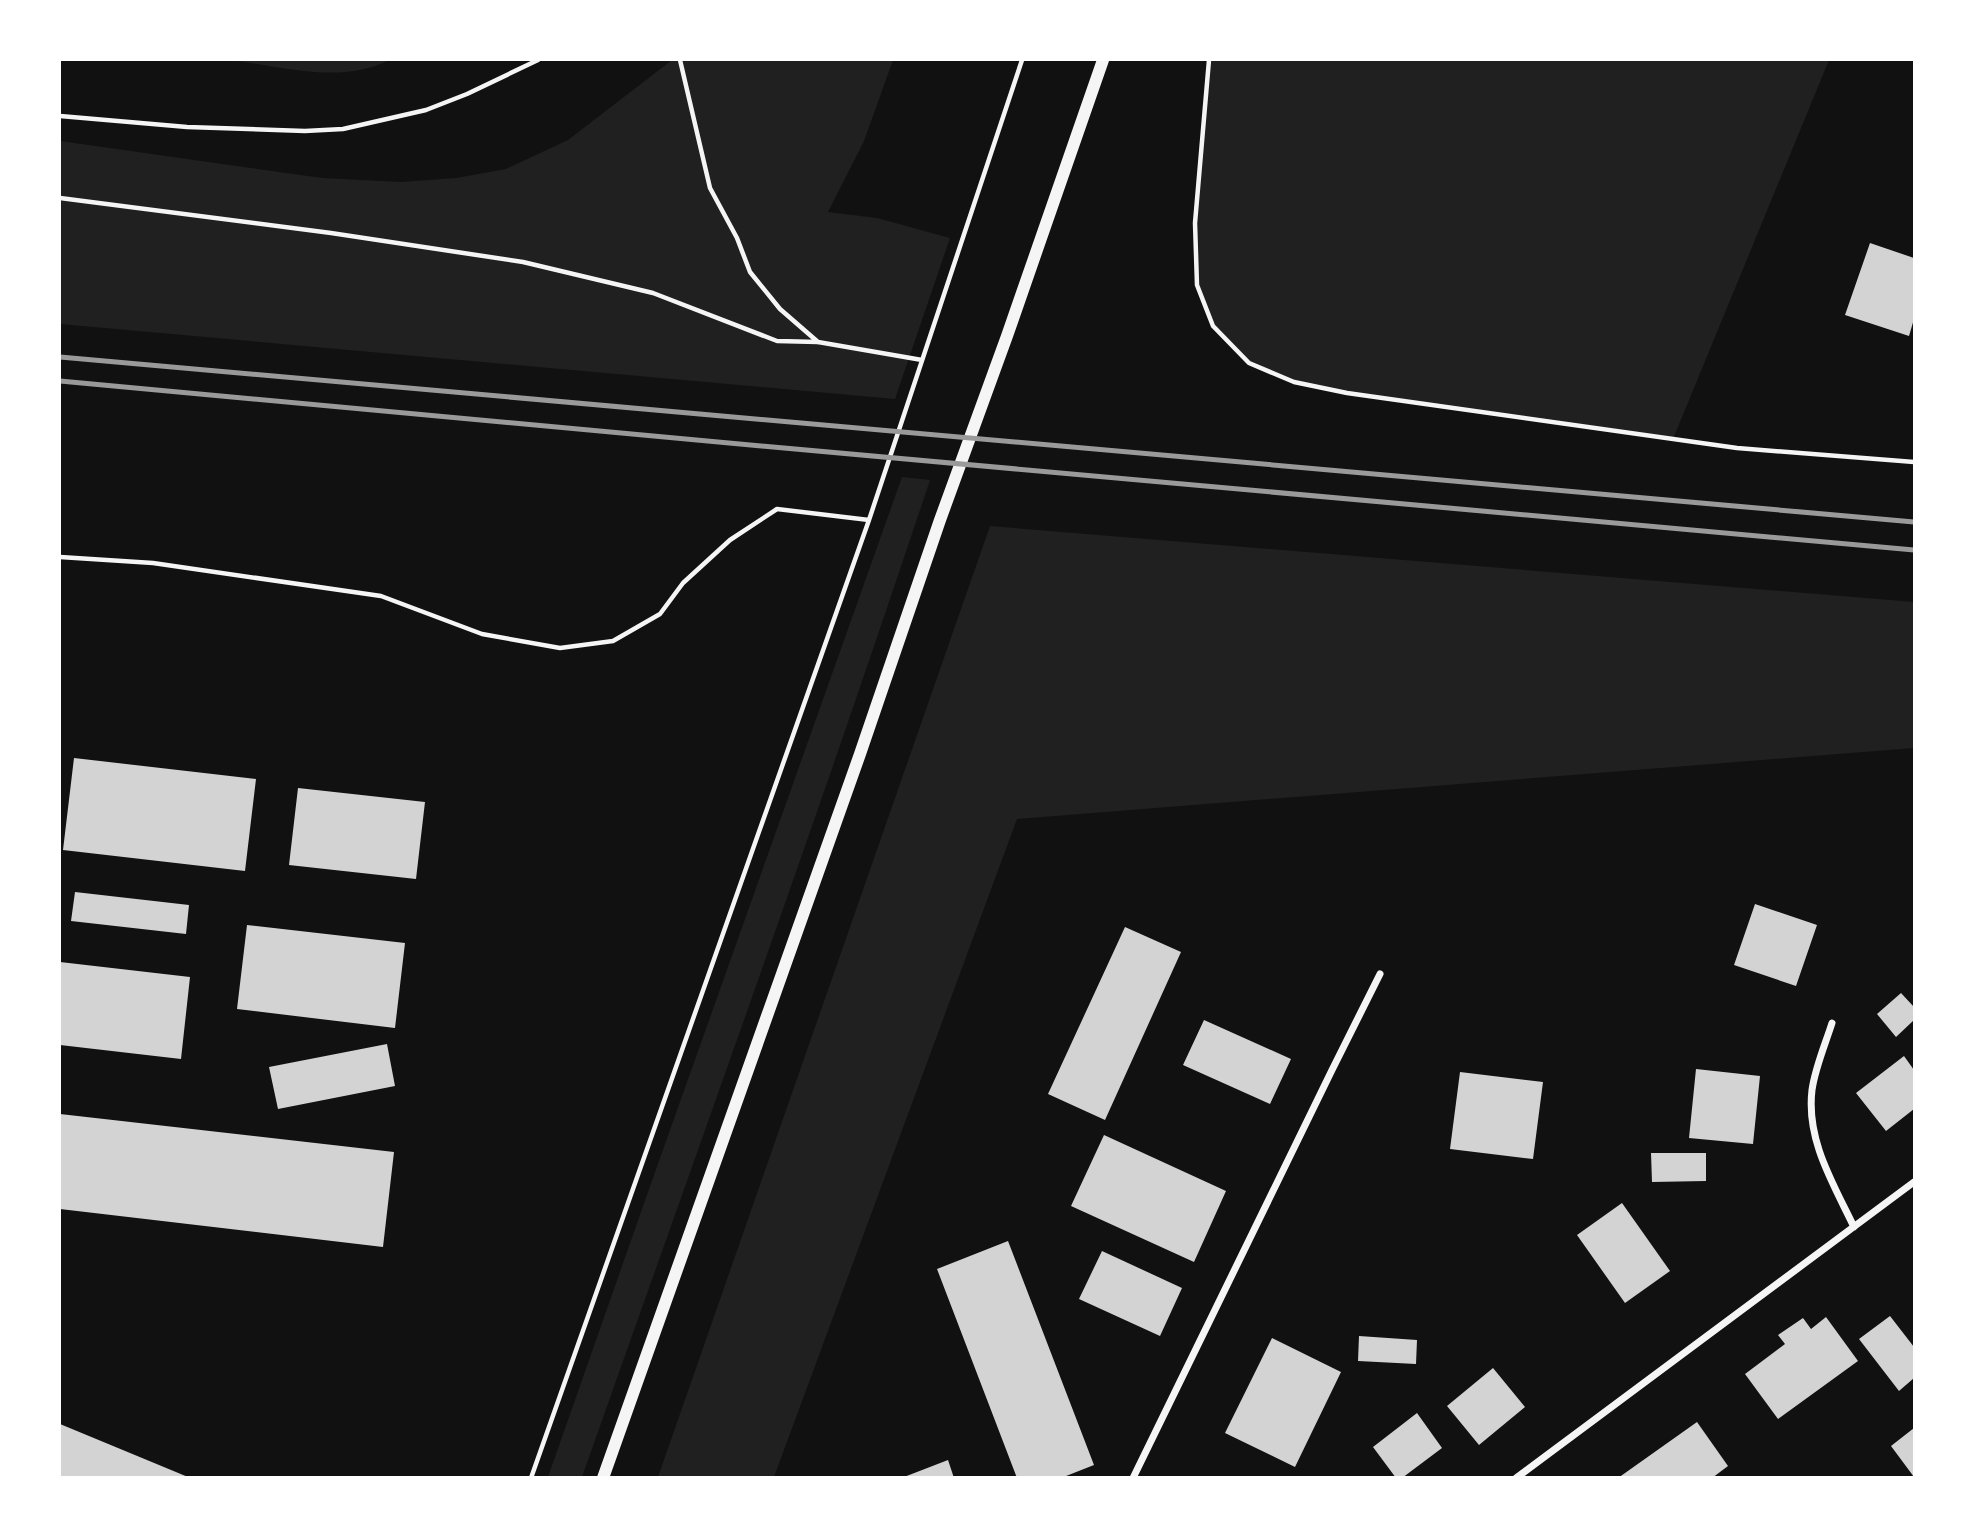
<svg xmlns="http://www.w3.org/2000/svg" width="1974" height="1537" font-family="'Fira Sans',sans-serif">
<style>
.green{fill:#202020}
.building{fill:#d3d3d3}
.lines{fill:none;stroke-linecap:round;stroke-linejoin:round}
.path{stroke:#f5f5f5;stroke-width:4.5}
.minor{stroke:#f5f5f5;stroke-width:7}
.tertiary{stroke:#f5f5f5;stroke-width:12}
.rail{stroke:#9a9a9a;stroke-width:5}
</style>
<rect width="100%" height="100%" fill="#111"/>
<path class="green" d="M230,60H389C341,85 281,66 230,60Z
M672,60H893L864,141L828,212L877,218L950,238L895,399L60,324V141L322,178L401,182L456,178L506,169L568,140Z
M1209,60H1829L1673,439L1347,393L1294,382L1249,363L1213,326L1197,285L1195,223Z
M902,477L930,480C819,814 699,1146 582,1477H548L648,1192Z
M990,526L1914,602V748L1017,819L774,1477H658Z"/>
<path class="building" d="M1870,243L1914,258V319L1909,336L1845,315Z
M74,758L256,779L245,871L63,850Z
M298,788L425,802L416,879L289,865Z
M75,892L189,905L186,934L71,921Z
M1755,904L1817,925L1796,986L1734,965Z
M247,925L405,943L395,1028L237,1009Z
M1125,927L1181,952L1105,1120L1048,1094Z
M60,962L190,977L181,1059L60,1045Z
M1901,993L1914,1007V1020L1896,1037L1877,1014Z
M1204,1020L1291,1059L1270,1104L1183,1065Z
M387,1044L395,1086L278,1109L269,1067Z
M1904,1056L1914,1070V1109L1886,1131L1856,1093Z
M1696,1069L1760,1076L1753,1144L1689,1138Z
M1460,1072L1543,1082L1533,1159L1450,1149Z
M60,1114L394,1152L383,1247L60,1209Z
M1104,1135L1226,1191L1194,1262L1071,1206Z
M1651,1153H1706V1181L1652,1182Z
M1622,1203L1670,1271L1625,1303L1577,1235Z
M1008,1241L1094,1465L1061,1478H1017L937,1269Z
M1102,1251L1182,1288L1160,1336L1079,1299Z
M1890,1316L1914,1347V1378L1899,1391L1859,1339Z
M1826,1317L1858,1361L1778,1419L1745,1374L1785,1344L1778,1335L1803,1318L1811,1329Z
M1359,1336L1417,1340L1416,1364L1358,1361Z
M1272,1338L1341,1372L1295,1467L1225,1433Z
M1493,1368L1525,1407L1479,1445L1447,1406Z
M1417,1413L1442,1448L1402,1478H1396L1373,1447Z
M1697,1422L1728,1466L1712,1478H1618Z
M60,1424L188,1477V1478H60Z
M1914,1428V1477L1891,1446Z
M948,1460L954,1478H904V1477Z"/>
<g class="lines">
<path class="path" d="M680,60L710,188L737,238L750,272L780,309L818,342
M1209,60L1195,223L1197,285L1213,326L1249,363L1294,382L1347,393L1737,448L1914,462
M60,116L187,127L305,131L343,129L426,110L467,94L538,60
M60,198L331,233L523,262L653,293L777,341L818,342L922,360
M60,557L153,563L381,596L482,634L560,648L613,641L660,614L683,583L730,540L777,509L869,520
M531,1478L869,520L1022,60"/>
<path class="minor" d="M1832,1023C1825,1045 1815,1068 1812,1090C1806,1140 1833,1183 1854,1227
M1133,1478L1332,1070L1380,974
M1516,1478L1914,1182"/>
<path class="tertiary" d="M603,1478L860,754L940,520L1007,336L1103,60"/>
<path class="rail" d="M60,357L1914,522
M60,381L773,447L1914,550"/>
</g>
<rect width="1974" height="1537" fill="none" stroke="#ffffff" stroke-width="122"/>
</svg>
